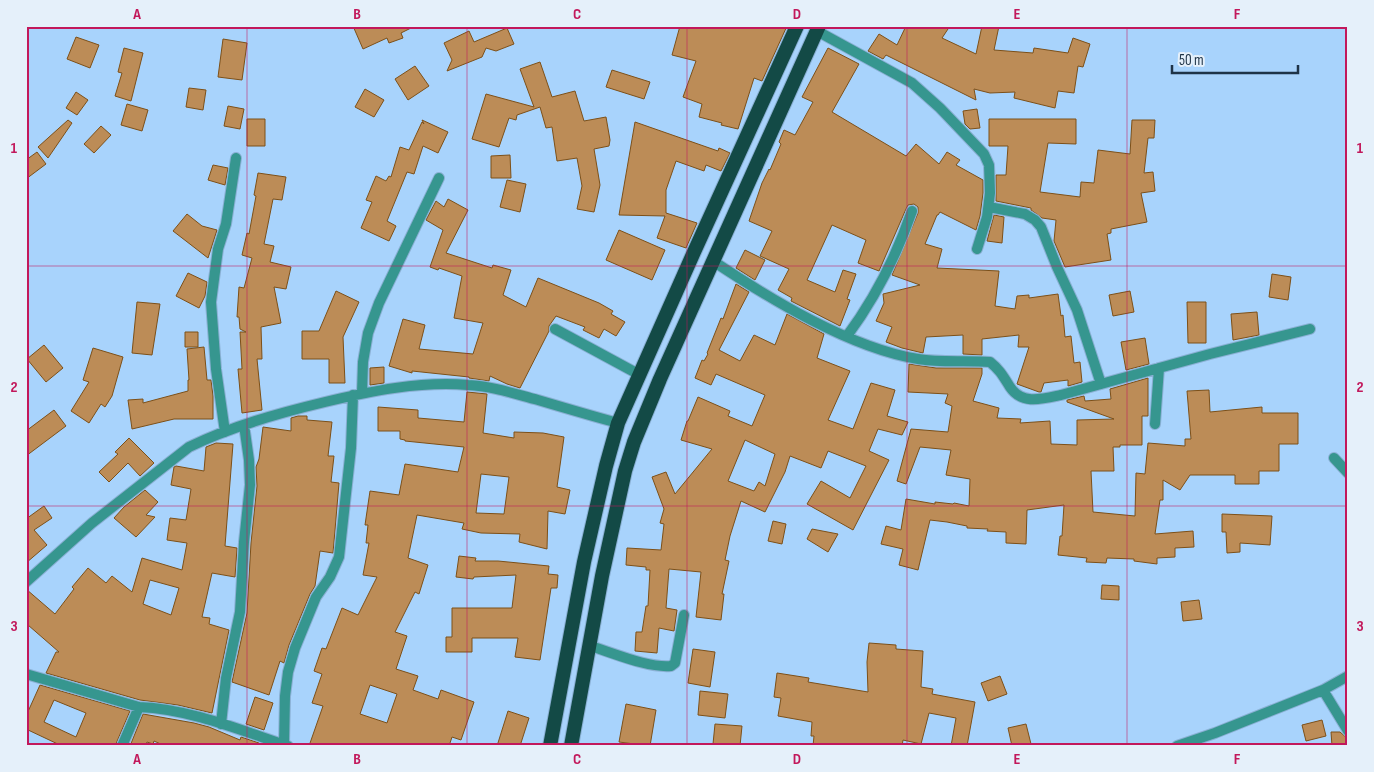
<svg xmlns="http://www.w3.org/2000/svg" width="1374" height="772" font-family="'Sofia Sans Condensed',sans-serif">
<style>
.building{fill:#bc8c57;stroke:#7d5018;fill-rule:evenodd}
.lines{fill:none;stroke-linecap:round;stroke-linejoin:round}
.minor-casing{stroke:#8ab0d4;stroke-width:12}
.trunk-casing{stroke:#8ab0d4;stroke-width:16}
.minor{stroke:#36968f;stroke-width:10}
.trunk{stroke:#134a46;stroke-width:14}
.grid{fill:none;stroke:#c2185b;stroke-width:1;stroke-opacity:0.55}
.neatline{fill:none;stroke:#c2185b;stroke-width:2}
.grid-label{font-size:16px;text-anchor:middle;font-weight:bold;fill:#c2185b}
</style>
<rect width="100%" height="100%" fill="#a8d3fc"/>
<path class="building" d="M353,26H415L401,33L403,38L389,43L387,38L363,49Z
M680,26H787L762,81L754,78L738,129L721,125L722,123L699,117L702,104L683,97L696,61L672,55Z
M906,26H950L942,38L976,54L982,26H999L994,50L1033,53L1034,48L1068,53L1073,38L1090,44L1083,67L1078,66L1074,93L1058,91L1055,108L1014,98L1015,92L990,93L974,89L976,100L886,55L883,59L868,51L879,34L897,45Z
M507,28L514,44L496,51L486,48L482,57L447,71L452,60L444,43L469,31L474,42Z
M76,37L99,45L90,68L67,59Z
M223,39L247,43L242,80L218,77Z
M124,48L143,53L131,101L115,96L122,73L118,72Z
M828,48L859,64L832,112L906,156L916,144L939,164L947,152L960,160L956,165L983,180V193L980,216L976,230L940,212L938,215H937L925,244L942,249L937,268L999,271L995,306L1015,309L1017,296L1029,295V298L1058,294L1061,316L1063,315L1065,337L1071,336L1074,363L1080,362L1082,382L1068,386V380L1044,383L1041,392H1039L1017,384L1029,347H1018L1019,335L982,339V355L963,354V335L926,337L923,353L902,348L886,342L892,327L876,321L884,303L883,294L920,285L892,275L918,213V207L914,204L908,205L906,209L879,271L858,263L866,240L832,225L807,280L835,292L843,270L856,274L847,299L850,300L840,326L791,301L792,298L778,290L789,269L760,256L772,231L749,221L762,183L769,169L770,170L781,144L779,142L784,130L795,135L813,102L802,97Z
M540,62L552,97L575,91L584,121L606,117L610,140L609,146L594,149L600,185L594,212L577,209L582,186L577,158L557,161L552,127L546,128L540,107L517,115L516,120L509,118L499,147L472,139L486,94L534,107L520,69Z
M415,66L429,86L408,100L395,79Z
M612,70L650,82L644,99L606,87Z
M189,88L206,90L203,110L186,107Z
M365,89L384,100L374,117L355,107Z
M76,92L88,100L77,115L66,108Z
M127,104L148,110L142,131L121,125Z
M228,106L244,109L240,129L224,126Z
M977,109L980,128L970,129L965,124L963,111Z
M247,119H265V146H247Z
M989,119H1076V144L1048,143L1040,192L1080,197L1081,182L1094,183L1098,150L1130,154L1132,120H1155L1154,138H1148L1144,173L1153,172L1155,191L1141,193L1147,222L1111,229V233L1107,234L1111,260L1065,267L1054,241L1056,220L1042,218L1031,210V208L996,201V175H1006L1008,146H989Z
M68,120L72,123L48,158L38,147Z
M422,120L448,132L438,153L423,146L414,174L407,172L387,221L396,226L389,241L361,228L372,202L366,200L376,176L386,181L389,176L391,177L400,147L409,150L422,122L424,124Z
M635,122L718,151L719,148L730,153L721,171L706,165L704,171L676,161L666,190V213L697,223L686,248L657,238L665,216L619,215Z
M101,126L111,135L94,153L84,144Z
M37,152L46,164L26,179V160Z
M510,155L511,178H491V156Z
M213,165L228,168L225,185L208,180Z
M258,173L286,177L282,200L273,199L264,244L274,246L270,262L291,267L286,289L274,287L281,323L261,327L262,359H257L262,410L242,413L238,369H242L240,332H246L240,329L239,317H237L239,287L244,288L252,258L242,255L247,233L249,234L256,196L254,195Z
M507,180L526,184L520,212L500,207Z
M448,199L468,210L446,253L492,268L493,265L511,270L503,295L526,307L538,278L599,303L613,311L611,314L625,322L616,336L604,329L599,338L583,330L585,327L556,316L549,326V331L520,388L507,384L490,376L489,381L469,378V377L412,371V373L389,366L403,319L425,325L419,349L473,354L483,323L454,318L462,276L439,268L438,270L430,267L443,230L426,220L436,201L444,207Z
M187,214L202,226L217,230L208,258L173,231Z
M994,215L1004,217L1002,243L987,241Z
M619,230L665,250L652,280L606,260Z
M745,250L765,260L755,280L736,268Z
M188,273L207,282L205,296L199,308L176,296Z
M1272,274L1291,277L1288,300L1269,297Z
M736,284L749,292L719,350L740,361L754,335L775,345L787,314L824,334L817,358L850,371L828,420L853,429L871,383L895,390L887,416L908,422L902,435L878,429L869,451L889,460L853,530L807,504L821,481L850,498L866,466L828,451L821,468L790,456L785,472L765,512L741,501L730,536L725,560L729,561L722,594H724L721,620L696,617L701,572L669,569L666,608L677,610L674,631L659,628L657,653L635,651L636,632H642L646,606H648L650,570H646V567L626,565L627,548L661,550L664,524L660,523L664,509L652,477L666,472L675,494L712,449L681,440L687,421H688L698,397L730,411L728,416L752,426L765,395L716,374L711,385L695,378L702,360L704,361L708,354L707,353L721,318L723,319ZM745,440L775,454L765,486L759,482L754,491L728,481Z
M336,291L359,302L343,337L345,383H329V359H302V331H319Z
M1130,291L1134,312L1113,316L1109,295Z
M137,302L160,304L152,355L132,353Z
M1187,302H1206V343H1188Z
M1257,312L1259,335L1233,340L1231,314Z
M185,332H198V347H185Z
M1145,338L1149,364L1126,370L1121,342Z
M44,345L63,368L46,382L27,359Z
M204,347L207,380H211L213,396V419H174L132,429L128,400L143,399V403L188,391V380H189L187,349Z
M93,348L123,357L112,396L105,407L101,404L89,423L71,411L89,382L83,380Z
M909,364L936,368H982V374L973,401L999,408L997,418L1021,419L1020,423L1050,421L1051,444L1077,445V420L1114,419L1067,402V400L1084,396L1085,401L1111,399L1110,389L1148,378V416H1142V445H1120V447H1113L1114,471H1091L1093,512L1135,516L1136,473L1145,474L1148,443L1185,446V439H1191L1187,391L1209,390L1210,412L1262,407V413H1298V444H1279V471H1259V484H1235V475H1190L1180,490L1163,480V500H1160L1155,534L1193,531L1194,547L1175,548V557L1157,558V564L1134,561V559L1107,558L1106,563L1086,562L1087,558L1058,555L1060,536H1062L1064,505L1027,510L1026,544L1006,543V532L987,531L988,529L967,528V526L947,522L930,520L918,570L899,565L903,549L881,544L886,526L901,530L906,499L935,504V502L953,504L954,503L969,506L970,479L946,475L951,450L920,447L906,484L897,481L911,429L948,432L952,406L945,403L948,394L908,392Z
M384,367V383L370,385V368Z
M467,392L487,394L483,433L514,438V432L543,433L564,437L557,487L570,490L565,514L548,511L547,549L519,542L520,534L481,533L462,529L464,523L417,515L408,558L428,565L419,594L415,592L395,632L407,636L396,669L418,676L413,690L438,699L441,690L474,702L461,740L452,737L449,746H309L323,706L312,703L322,674L314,671L322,648L326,649L342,608L358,615L377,577L363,575L369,543H366L368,525H365L370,491L399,495L405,464L458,472L464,447L405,441V440L400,439V431H378V407L418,410V418L464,422ZM481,474L509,477L504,514L476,513ZM370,685L397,694L387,723L360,714Z
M54,410L66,426L26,456V431Z
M298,416H307V420L332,422L328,456H334L331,482L339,483L335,530L333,553L320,551L315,586L310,594L289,645L284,663L280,661L269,695L232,682L247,613L251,543L257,486L256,467L259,459L263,427L291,431V418Z
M129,438L154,463L140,476L128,463L109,482L99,472L118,454L115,452Z
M216,443L233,444L225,546L237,548L235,577L212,573L202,617L210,618L209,624L229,630L212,713L178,705L140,700L46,673L56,652H59L28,625V621L26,623V589L55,614L74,589L72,587L88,568L106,583L112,576L132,592L142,558L182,570L187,543L167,540L170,518L186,520L191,489L171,485L174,467L176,466L204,471L206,447ZM150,580L179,588L171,615L143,604Z
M145,490L158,502L146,515L155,517L136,537L114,518L124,507Z
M44,506L52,518L34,530L47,545L26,563V519Z
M1222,514L1272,516L1270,545L1240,543V552L1227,553L1226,532H1222Z
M773,521L786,524L782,544L768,541Z
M812,529L838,534L828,552L807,539Z
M459,556L476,558L475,561H498L549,566L548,574L558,575L557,588H551L540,660L515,657L518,638H472V652H446V637H452V608H512L516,575L474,577L473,579L456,577Z
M1102,585L1119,586V600L1101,599Z
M1199,600L1202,619L1183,621L1181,602Z
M869,643L896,645V649L923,651L921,687L933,689L932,694L975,702L967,746H951L956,718L929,713L921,744L903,740L902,746H813L814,736H811L812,722L778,716L781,698L774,697L777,673L809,678L808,682L868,692L867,662Z
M693,649L715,652L710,687L688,683Z
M1000,676L1007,694L988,701L981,683Z
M40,685L130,711L115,746H62L26,729V716ZM54,700L86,713L76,737L44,722Z
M700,691L728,694L725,718L698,715Z
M255,697L273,703L264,730L246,724Z
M626,704L656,710L650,746L619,742Z
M508,711L529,718L520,746H497Z
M143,714L194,723L209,727L240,740L241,737L259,743L258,746H165L154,741L153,744L147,742L145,746H130Z
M1322,720L1326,736L1306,741L1302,725Z
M715,724L742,726L740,746L713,744Z
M1026,724L1031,744L1012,746L1008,728Z
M1331,732H1340L1347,738V746H1332Z"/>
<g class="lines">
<g class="minor-casing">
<path id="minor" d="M817,31L912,83L940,108L984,154L989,165L990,193L987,217L977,249
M989,207L1025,214L1035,220L1041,227L1057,267L1077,310L1101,384
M713,261C770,299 850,348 918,359C942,363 966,360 990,362C1000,370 1003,376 1010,387C1022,405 1042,399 1061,395L1210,354L1310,329
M555,329L640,375
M847,336C876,297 896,257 912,211
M362,393L363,362L368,333L379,303L439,178
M1155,424L1159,368
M225,432L216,369L211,302L218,249L226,224L236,158
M1334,458L1348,473
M26,582L92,523L189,447C232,426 279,413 325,402C371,391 420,381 468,385C492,386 515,394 538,400C565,408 592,416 618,423
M590,646C614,653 647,668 671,666L675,663L684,615
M26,674L139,707C190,709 240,730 288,746
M1323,690L1348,731
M221,724L226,678L240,612L244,542L250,485L249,460L244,425
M284,745L285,696L288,672L295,648L316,597L330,577L339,557L351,448L353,395
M122,746L139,707
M1177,746L1215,733L1323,690L1348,676"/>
</g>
<g class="trunk-casing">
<path id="trunk" d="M550,746L584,562L606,466L618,423L694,252L797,26
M571,746L602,576L625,471L634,442L660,379L819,26"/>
</g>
<use href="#minor" class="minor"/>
<use href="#trunk" class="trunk"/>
</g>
<path class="grid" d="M247,26V746M467,26V746M687,26V746M907,26V746M1127,26V746M26,266H1348M26,506H1348"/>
<rect width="1374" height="772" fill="none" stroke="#e5f0fa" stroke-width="55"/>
<path d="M1172 65v8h126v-8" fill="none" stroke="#1e3347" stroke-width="2.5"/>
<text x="1179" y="65" font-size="15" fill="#1e3347" stroke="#e5f0fa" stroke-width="4" paint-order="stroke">50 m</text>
<rect x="28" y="28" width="1318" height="716" class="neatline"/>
<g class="grid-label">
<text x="137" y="19">A</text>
<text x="357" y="19">B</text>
<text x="577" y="19">C</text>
<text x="797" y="19">D</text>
<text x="1017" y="19">E</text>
<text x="1237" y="19">F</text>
<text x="14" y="153">1</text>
<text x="1360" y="153">1</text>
<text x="14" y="392">2</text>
<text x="1360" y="392">2</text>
<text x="14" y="631">3</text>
<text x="1360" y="631">3</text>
<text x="137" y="764">A</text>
<text x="357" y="764">B</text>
<text x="577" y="764">C</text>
<text x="797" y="764">D</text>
<text x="1017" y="764">E</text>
<text x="1237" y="764">F</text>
</g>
</svg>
